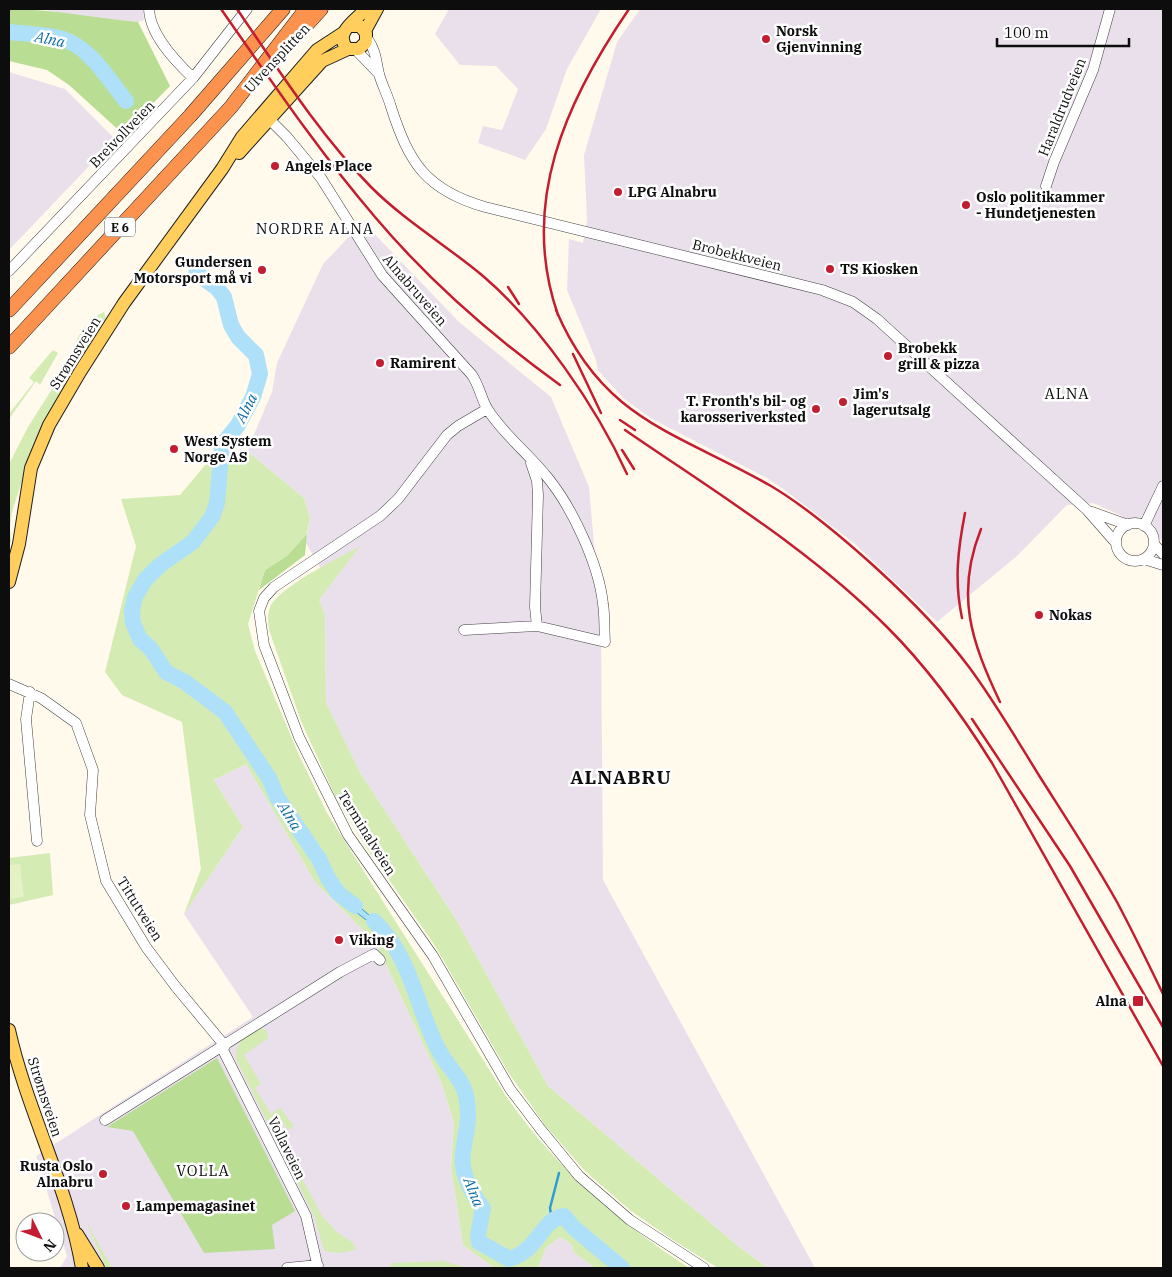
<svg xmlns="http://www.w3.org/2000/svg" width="1172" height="1277" font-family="'IBM Plex Serif',serif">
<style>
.industrial{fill:#eae0ec}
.green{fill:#d4ebb4}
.forest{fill:#b8dd93}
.pitch{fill:#e5f2c6}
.water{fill:#aee1f9;stroke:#319cd4}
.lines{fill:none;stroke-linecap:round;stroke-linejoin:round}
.stream{stroke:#319cd4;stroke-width:2.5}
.river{stroke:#aee1f9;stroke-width:16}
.minor-casing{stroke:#404040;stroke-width:11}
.major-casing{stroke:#1e1e1e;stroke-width:14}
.highway-casing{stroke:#1e1e1e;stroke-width:15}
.minor{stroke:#fff;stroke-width:10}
.major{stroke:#ffce5c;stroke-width:12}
.highway{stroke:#fb934e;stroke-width:14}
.rail{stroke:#c31e2f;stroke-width:2.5}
.poi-dot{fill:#c31e2f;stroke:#fff;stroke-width:2}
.labels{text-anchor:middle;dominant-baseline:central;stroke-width:5;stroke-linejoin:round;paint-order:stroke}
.shield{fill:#fff;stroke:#565656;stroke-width:1}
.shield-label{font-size:12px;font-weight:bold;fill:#0d0d0d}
.poi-label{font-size:14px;font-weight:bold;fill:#0d0d0d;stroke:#fff;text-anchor:start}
.street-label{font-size:14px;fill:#0d0d0d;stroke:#fff}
.water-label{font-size:15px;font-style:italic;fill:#106ca4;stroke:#fff}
.neighbourhood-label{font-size:15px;letter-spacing:1px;fill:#0d0d0d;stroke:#fff}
.district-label{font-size:19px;font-weight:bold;letter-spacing:1px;fill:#0d0d0d;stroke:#fff}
</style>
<rect width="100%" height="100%" fill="#fffaec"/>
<path class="industrial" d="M40,9H143L144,20L138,22L77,16Z
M449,9H601L567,69L546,129L525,160L478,143L483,126L502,130L518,89L496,66L460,65L435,34Z
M640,9H1163V541L1120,515L1093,503L1067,505L1017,556L937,622L854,543L786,491L767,478L652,419L623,398L598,370L596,360L567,290L569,239L583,243L587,220L584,155L617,42Z
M9,72L65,89L115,139L9,250Z
M363,222L459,322L551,397L589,487L601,624L603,880L815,1268H768L739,1247L548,1086L457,921L361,774L326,703L325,615L319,600L358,547L321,569L306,543L310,518L304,498L247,451L272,392L277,363L323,264Z
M246,764L315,882L376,943L442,1084L454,1123L451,1168L463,1245L494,1268H60L67,1256L36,1156L253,1017L184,914L243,827L214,780Z
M560,1237L572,1245L573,1252L595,1268H538L546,1248Z"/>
<path class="green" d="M104,312L106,319L71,374L34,443L12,512L10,528L11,542H9V464L28,427L75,353C71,340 92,316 104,312Z
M53,350L58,353L40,385L36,381L9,419V414L34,382L29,378Z
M247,451L304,498L310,518L307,534L287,556L265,570L248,624L255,651L299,755L327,813L504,1093C554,1167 616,1220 689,1268H595L573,1252L572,1245L560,1237L546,1248L538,1268H494L463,1245L451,1168L454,1123L442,1084L376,943L315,882L246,764L214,780L243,827L184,914L201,869L182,722L122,695L105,672L136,546L121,499L180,495L206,464Z
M360,546L319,600L325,615L326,703L361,774L457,921L548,1086L739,1247L768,1268H718L673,1240L631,1211L585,1171L545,1125L508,1072L434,944L366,847L336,798L301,721L269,630C268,622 267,615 270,607C279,587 339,558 360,546Z
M50,853L53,895L9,905V858Z
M261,1028L267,1031L268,1038L244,1055L261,1084L255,1088L271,1114L280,1108L294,1126L288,1130L282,1121L274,1125L322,1216L337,1232L353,1243L356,1249C347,1253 333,1255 324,1250L314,1216L237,1061C232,1043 247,1036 261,1028Z
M84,1217L86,1221L112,1268H108L105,1265Z
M443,1261L468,1268H391V1263Z"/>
<path class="forest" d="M9,9C52,9 95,18 138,22L170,86L123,134L69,85L47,70L9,61Z
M307,534L305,555L259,590L265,570L287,556Z
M217,1058L295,1211L272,1225L275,1249L204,1253L133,1131L107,1127Z"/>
<path class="pitch" d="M20,864L24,897L9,899V865Z"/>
<path class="water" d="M341,891L391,934L385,939C371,920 352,911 335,896Z"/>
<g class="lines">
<path class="stream" d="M552,1221L550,1208L559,1173"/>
<path class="river" d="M9,32C26,34 46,34 63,39C91,48 108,79 126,101
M196,273L217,288L224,297L231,325L238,337L256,355L260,374L253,397L238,425L222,445L217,503L212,517L193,542L160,565L145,580L135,597L132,610L133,623L140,639L151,649L166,672L185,682L225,712L269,778L277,797L319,859L328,878L338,893L355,906
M374,921C411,956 416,1006 438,1049C446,1065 462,1078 466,1095C471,1118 466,1130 463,1152C460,1172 471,1193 483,1208L478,1235L479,1242L509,1259C539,1251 541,1219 564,1216L574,1228L622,1268"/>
<g class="minor-casing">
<path id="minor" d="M149,9C150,35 175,61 193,78
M367,38C376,50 376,61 379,74C382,85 388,96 391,107C409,163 426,190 485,207L822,290L853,302L877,319L1087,510L1116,543
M356,50L379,74
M264,114L287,137L321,178L382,275L472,375C480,387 481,399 488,410C504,435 530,455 548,478C573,509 599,565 603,604C605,616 604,629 605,642L537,626L464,630
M1046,186L1054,162L1093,70L1110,9
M9,271L193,78L247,9
M487,409L458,426L447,435L398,499L380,516L274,587L264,598L259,611L264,645L299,737L348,835L433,956L510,1089L542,1131L579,1176L630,1220L704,1268
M531,463L537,481L538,495L535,607L537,626
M1092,512L1128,525
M1116 542a19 19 0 1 1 38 0a19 19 0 1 1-38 0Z
M1144,526L1163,486
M1154,544L1163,554
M1144,559L1163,565
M9,684L41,698L76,723L93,770L90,815L106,881L146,947L176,987L225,1046
M30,692L26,719L37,841
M222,1048L306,1216L318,1268
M105,1120L340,972L374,954L380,960
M287,1268L318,1265"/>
</g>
<g class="major-casing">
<path id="major" d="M349,26H360L366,33V42L359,49H348C332,34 356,20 366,9
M365,31L377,9
M239,153L322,61L348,49
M9,582L19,544L31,468L49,425L80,372L124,303L222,169L242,137L317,50L343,33
M9,1030C27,1111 68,1186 82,1268
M77,1234L98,1268"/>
</g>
<g class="highway-casing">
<path id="highway" d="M291,42L321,9
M9,310L190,116L283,9
M9,347L231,107L306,9"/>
</g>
<use href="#minor" class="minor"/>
<use href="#major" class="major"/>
<use href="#highway" class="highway"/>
<path class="rail" d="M221,9C270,79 319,152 375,217C429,281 492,336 560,385
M237,9C278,69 319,134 371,187C405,221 446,245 483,276C540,325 596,406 627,474
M508,287L519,304
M556,310C603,421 677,432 771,486C808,508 844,539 875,567C909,598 942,631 969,667C995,702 1017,740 1040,777C1066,818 1093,859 1117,902C1133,932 1148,963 1163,994
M558,315C519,203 566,101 629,9
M573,354L601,413
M620,420L635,430
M625,430C715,492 811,550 888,628C929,669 962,715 992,763L1163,1066
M622,450L634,469
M981,529C955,594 971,641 1000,702
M962,618C954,581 958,549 965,513
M972,719L1070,866L1163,1027"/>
</g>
<g class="poi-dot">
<circle cx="766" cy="39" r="5"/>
<circle cx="275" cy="166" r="5"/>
<circle cx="618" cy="192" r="5"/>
<circle cx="966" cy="205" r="5"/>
<circle cx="830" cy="269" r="5"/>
<circle cx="262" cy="270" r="5"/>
<circle cx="888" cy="356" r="5"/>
<circle cx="380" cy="363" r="5"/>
<circle cx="843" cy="402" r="5"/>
<circle cx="816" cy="409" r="5"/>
<circle cx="174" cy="449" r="5"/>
<circle cx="1039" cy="615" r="5"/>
<circle cx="339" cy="940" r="5"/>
<rect x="1132" y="995" width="12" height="12" rx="2.5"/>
<circle cx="103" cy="1174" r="5"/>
<circle cx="126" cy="1206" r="5"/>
</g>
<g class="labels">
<rect class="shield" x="105" y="217.5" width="30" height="19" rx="4"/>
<g class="shield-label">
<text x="120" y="227">E 6</text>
</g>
<g class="poi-label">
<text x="776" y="31">Norsk<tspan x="776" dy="16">Gjenvinning</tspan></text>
<text x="285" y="166">Angels Place</text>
<text x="628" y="192">LPG Alnabru</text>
<text x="976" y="197">Oslo politikammer<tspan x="976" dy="16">- Hundetjenesten</tspan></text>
<text x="252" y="262" text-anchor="end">Gundersen<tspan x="252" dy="16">Motorsport må vi</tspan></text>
<text x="840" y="269">TS Kiosken</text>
<text x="898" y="348">Brobekk<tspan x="898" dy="16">grill &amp; pizza</tspan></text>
<text x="390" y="363">Ramirent</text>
<text x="853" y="394">Jim's<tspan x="853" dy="16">lagerutsalg</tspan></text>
<text x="806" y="401" text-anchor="end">T. Fronth's bil- og<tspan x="806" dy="16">karosseriverksted</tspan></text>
<text x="184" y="441">West System<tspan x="184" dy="16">Norge AS</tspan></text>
<text x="1049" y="615">Nokas</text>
<text x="349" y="940">Viking</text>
<text x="1127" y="1001" text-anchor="end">Alna</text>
<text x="93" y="1166" text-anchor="end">Rusta Oslo<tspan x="93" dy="16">Alnabru</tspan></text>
<text x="136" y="1206">Lampemagasinet</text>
</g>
<g class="street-label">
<text transform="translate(277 58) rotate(-47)">Ulvensplitten</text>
<text transform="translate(1062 107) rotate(-68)">Haraldrudveien</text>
<text transform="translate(122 134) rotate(-46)">Breivollveien</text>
<text transform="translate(737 255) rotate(14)">Brobekkveien</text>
<text transform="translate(415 290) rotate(49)">Alnabruveien</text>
<text transform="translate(75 353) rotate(-58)">Strømsveien</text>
<text transform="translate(367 833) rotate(58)">Terminalveien</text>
<text transform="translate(140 909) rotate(58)">Tittutveien</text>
<text transform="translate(45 1097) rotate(72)">Strømsveien</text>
<text transform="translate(287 1148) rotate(64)">Vollaveien</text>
</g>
<g class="water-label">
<text transform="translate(50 39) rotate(12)">Alna</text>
<text transform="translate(246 408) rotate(-63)">Alna</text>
<text transform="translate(290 816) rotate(58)">Alna</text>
<text transform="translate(474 1192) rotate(68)">Alna</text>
</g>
<g class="neighbourhood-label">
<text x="315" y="228">NORDRE ALNA</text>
<text x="1067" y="393">ALNA</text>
<text x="203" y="1170">VOLLA</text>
</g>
<g class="district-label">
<text x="621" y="777">ALNABRU</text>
</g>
</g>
<rect width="1172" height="1277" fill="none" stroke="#0d0d0d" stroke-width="20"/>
<g transform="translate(40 1237) rotate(132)"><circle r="24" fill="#ffffff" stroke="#9e9e9e"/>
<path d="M0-4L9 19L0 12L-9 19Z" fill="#c31e2f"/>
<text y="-8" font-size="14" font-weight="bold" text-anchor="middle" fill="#0d0d0d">N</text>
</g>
<path d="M997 38v8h132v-8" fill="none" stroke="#0d0d0d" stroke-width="2.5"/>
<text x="1004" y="38" font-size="15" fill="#0d0d0d" stroke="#ffffff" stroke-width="4" paint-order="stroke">100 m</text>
</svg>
